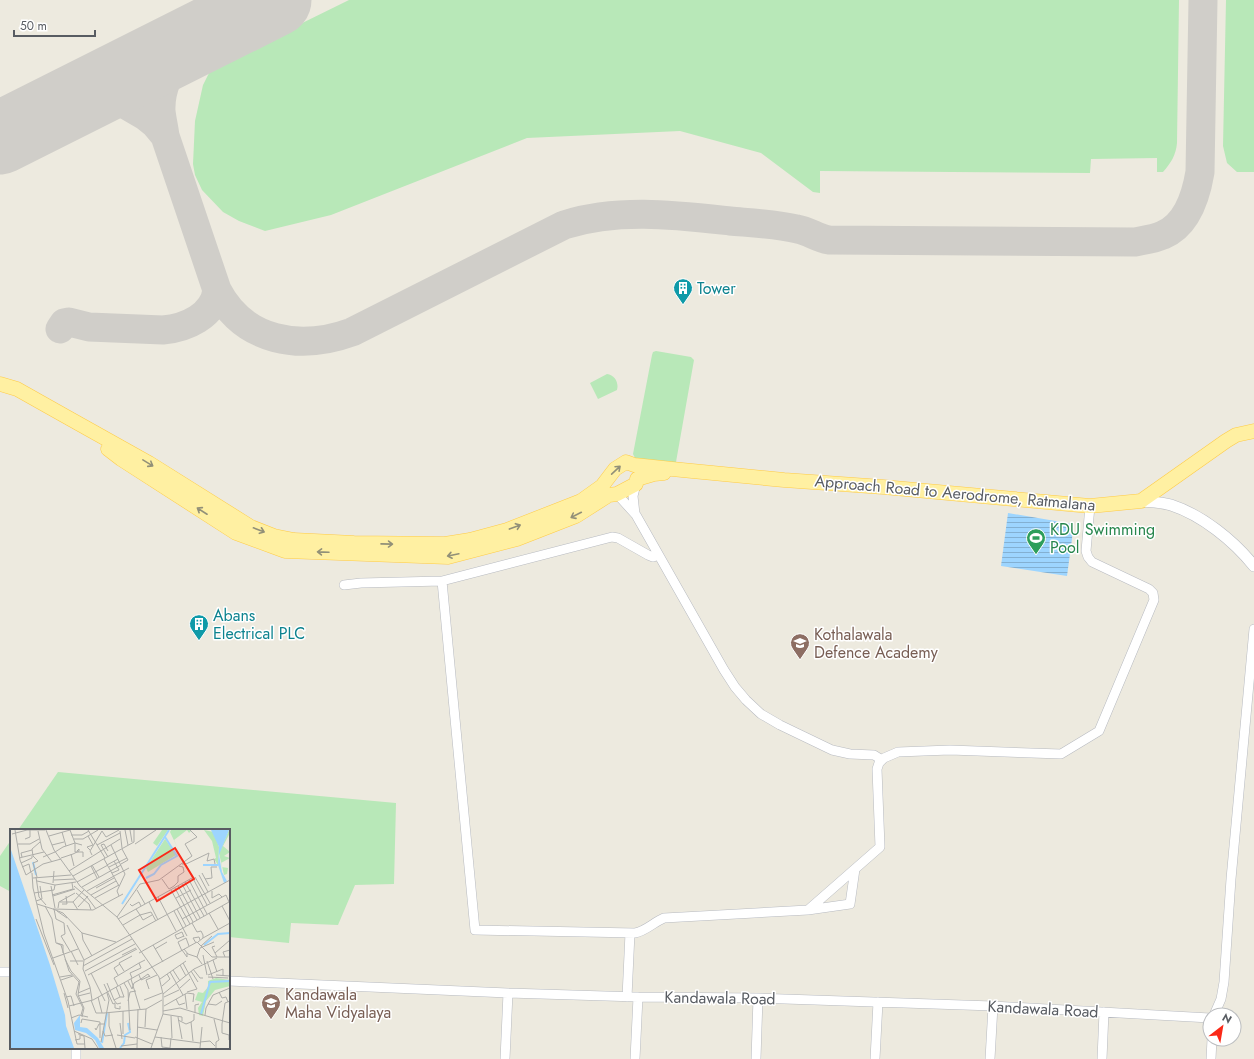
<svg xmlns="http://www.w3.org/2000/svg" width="1254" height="1059" font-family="Jost,sans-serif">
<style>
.green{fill:#b8e8b8}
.water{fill:url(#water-rules)}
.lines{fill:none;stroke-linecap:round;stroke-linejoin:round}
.taxiway{stroke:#d0cec9;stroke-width:29}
.runway{stroke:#d0cec9;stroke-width:73}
.minor-casing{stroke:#b7bac0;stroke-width:10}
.tertiary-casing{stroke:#b7bac0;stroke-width:12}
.primary-casing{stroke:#ffcb46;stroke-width:15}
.minor{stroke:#fff;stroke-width:9}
.tertiary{stroke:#fff;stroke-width:11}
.primary{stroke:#fff0a2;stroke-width:14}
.oneway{stroke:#929078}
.labels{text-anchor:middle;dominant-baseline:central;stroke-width:3;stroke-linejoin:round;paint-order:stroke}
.culture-label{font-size:16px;fill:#0d838f;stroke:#fff;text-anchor:start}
.street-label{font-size:16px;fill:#585c62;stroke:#fff}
.leisure-label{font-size:16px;fill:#27864d;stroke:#fff;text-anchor:start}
.education-label{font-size:16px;fill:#785e54;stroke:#fff;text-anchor:start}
.inset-river{fill:none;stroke:#9dd5ff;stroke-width:2}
.inset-road{fill:none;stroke:#adada9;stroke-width:1}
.view{fill:#fa2918;fill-opacity:0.15;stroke:#fa2918;stroke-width:2}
.inset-edge{fill:none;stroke:#585c62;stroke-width:2}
</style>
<defs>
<pattern id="water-rules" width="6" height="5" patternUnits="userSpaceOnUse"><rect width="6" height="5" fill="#9dd5ff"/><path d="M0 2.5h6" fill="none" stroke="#83b0d2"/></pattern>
</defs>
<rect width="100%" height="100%" fill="#edeadf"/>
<path class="green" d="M349,0H1179L1177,143C1176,155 1171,163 1163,172H1157V158L1091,159L1090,173L820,171V193L813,192L761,153L680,131L527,138L331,215L265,231L239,221L223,212L202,190L195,175L193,164L195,121L203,85L208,75L213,67Z
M1226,0H1254V172H1237L1227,163L1223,146Z
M656,351L691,357L694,360L676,462L672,465L635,458L633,454L652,355L653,352Z
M607,374C615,375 619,383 617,390L598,399L590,383Z
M58,772L396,803L394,884L355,885L338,925L291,923L289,943L229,937V830H18Z
M11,840V892L0,886V856Z"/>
<path class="water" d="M1008,513L1073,524L1072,539L1067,576L1001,566Z"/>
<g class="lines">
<path class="taxiway" d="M62,107L95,98H109L121,102L145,116L155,124L165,136L217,290C244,342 300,351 352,332L564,225C618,208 675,215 730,221C753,223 776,224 797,229C809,231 817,238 829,240L1135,242C1145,240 1154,239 1163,235C1187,225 1196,196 1200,172L1203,0
M165,136C164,128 162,120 161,111C160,90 170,67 185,52C192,45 200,40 207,34
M60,329L64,323L69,322L89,327L163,330C186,328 214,316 217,290"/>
<path class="runway" d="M0,138L275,0"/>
<g class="minor-casing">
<path id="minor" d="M617,494L636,515L724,670L735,687L746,700L761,714L780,725L832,750L850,754L874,755L882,760
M635,514L633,496L636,484
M442,581L475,930L635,933C646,931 654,922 664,918L808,910L880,847L877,769L879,763L884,758L898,752L950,750L1061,754L1099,731L1154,600L1153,593L1149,589L1092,562L1088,557L1086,551L1090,506
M344,585L361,583L442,581L612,537L618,538L648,555L653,557L658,555
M808,910L850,904L855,869
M0,972H11
M229,981L508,993L638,997L758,998L993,1006L1210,1018
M627,997L630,933
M1214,1015L1221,999L1224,982L1231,879L1254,629
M76,1059V1048
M505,1059L508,993
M635,1059L638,997
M756,1059L758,998
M875,1059L878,1002
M990,1059L993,1006
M1102,1059L1104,1012
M1211,1059L1212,1039"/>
</g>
<g class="tertiary-casing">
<path id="tertiary" d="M1141,501C1151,502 1161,502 1171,505C1202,515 1234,541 1254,566"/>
</g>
<g class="primary-casing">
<path id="primary" d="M0,384L17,389L65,416L149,463L251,527L274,536L294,540L354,543L445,544L470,540L507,530L581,501L602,486L615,469L626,462L634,465L682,470L784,480L883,487L1090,506L1141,501L1226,441L1236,435L1254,431
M108,449L121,459L236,533L285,551L448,557L517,539L576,516L609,495L617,494L636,484L637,479L654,474L664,473"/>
</g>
<use href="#minor" class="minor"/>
<use href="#tertiary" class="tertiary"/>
<use href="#primary" class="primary"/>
</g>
<defs><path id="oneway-shaft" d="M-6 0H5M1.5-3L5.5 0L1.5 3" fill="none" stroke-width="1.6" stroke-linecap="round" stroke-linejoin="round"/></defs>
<g class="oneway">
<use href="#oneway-shaft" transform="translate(148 463) rotate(31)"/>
<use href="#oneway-shaft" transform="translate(616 470) rotate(-43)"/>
<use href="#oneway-shaft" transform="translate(202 511) rotate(-147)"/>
<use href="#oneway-shaft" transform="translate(576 515) rotate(153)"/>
<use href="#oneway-shaft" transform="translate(515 527) rotate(-20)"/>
<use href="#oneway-shaft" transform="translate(259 530) rotate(21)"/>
<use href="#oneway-shaft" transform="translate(387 544) rotate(1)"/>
<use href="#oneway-shaft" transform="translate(323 552) rotate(-178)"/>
<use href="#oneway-shaft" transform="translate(453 555) rotate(168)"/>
</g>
<defs>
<g id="building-pin" transform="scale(1)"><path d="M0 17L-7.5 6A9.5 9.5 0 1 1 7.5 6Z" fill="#0f9aa8" stroke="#fff"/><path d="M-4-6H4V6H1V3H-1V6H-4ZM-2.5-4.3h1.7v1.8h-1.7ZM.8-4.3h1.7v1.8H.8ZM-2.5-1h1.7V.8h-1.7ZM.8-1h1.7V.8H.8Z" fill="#fff"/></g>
<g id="stadium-pin" transform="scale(1)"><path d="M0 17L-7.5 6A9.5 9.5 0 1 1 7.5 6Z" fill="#2e9e5b" stroke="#fff"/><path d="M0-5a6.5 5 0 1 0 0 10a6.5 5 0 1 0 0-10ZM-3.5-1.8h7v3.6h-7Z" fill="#fff"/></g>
<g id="university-pin" transform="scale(1)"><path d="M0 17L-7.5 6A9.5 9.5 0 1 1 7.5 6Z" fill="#8d6e63" stroke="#fff"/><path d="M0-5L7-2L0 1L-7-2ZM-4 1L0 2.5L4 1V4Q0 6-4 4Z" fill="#fff"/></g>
<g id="school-pin" transform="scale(1)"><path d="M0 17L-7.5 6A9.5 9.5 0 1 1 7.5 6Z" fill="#8d6e63" stroke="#fff"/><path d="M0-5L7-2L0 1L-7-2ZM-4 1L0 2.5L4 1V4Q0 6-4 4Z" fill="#fff"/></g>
</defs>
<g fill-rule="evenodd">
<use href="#building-pin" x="683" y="288"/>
<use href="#stadium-pin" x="1036" y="538"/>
<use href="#building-pin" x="199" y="624"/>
<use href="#university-pin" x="800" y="643"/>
<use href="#school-pin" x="271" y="1003"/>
</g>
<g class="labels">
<g class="culture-label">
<text x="697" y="288">Tower</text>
<text x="213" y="615">Abans<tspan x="213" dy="18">Electrical PLC</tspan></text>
</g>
<g class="street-label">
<text transform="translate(955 493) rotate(5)">Approach Road to Aerodrome, Ratmalana</text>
<text transform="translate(720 998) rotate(1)">Kandawala Road</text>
<text transform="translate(1043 1009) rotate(3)">Kandawala Road</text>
</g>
<g class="leisure-label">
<text x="1050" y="529">KDU Swimming<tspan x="1050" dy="18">Pool</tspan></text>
</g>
<g class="education-label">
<text x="814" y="634">Kothalawala<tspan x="814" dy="18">Defence Academy</tspan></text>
<text x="285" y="994">Kandawala<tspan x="285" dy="18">Maha Vidyalaya</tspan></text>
</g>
</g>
<g transform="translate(10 829)">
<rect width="220" height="220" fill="#edeadf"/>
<path d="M152,1H158L147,17L143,14ZM161,1H180L181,2L179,4L177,1L164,11L169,22L160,3ZM194,1L204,3L209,18L208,36L204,30L206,29L202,12ZM155,10L166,26L138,43L136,39Z" fill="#b8e8b8"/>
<path d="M219,1L220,4L213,17L220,23L214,27L220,29L211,34L212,38L218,39L217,45L214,46L209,24ZM206,149L220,151V157L205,161L196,172L193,187L189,186L188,179L192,173L185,171L188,163L193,164L198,158V152Z" fill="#b8e8b8"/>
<path d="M201,1H219L209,26L212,43L217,52L214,54L208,36L209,18ZM0,18L40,136L55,186L56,197L64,219H0ZM70,186V198L77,199L88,209L94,219H89L85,211L76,204L65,201L64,194Z" fill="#9dd5ff"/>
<path class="inset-river" d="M23,33L26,46M193,36H208M136,49L144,45L151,36L167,27L155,8M112,75L159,1M194,116L208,105L220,104M191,185L200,153L220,152M92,214L97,184M110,219L114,214L115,206L120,203L118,194"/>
<path class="inset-road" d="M5,1L10,31L16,46L33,35L51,30M36,1L44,21L70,57L107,88L149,148L153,165V185L141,219M60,1L65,14L72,16M78,1L95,29M115,1L118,16M120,1L122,13M28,2L32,20L42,33M110,2L112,19M52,3L56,17M2,5L17,1H35M61,6H72L79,2M39,7L60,1M78,7L83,16L77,18L80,21M15,10L20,8V1M64,10H73L88,1M8,15H20L29,10M125,15L146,1M42,16L54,13M87,16L110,4M101,16L115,45L107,62L109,67M45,23L53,18L65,14V23H73V28M61,25L64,37M82,26L80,22L92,2L96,8L109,1M12,28L11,24L22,21M33,28L45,23M98,28L91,16L94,15L98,22M9,29L34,23M51,29L63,25L69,22V20L67,22M94,30L109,57M11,34L22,29V27M111,35L118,31L112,20M172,35H176L199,24L197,32L204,30L205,35M82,36L89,48M97,36L108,30M176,36L197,76M81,37L87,49M12,38L19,35L21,44M99,38L117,29M59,42L110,10M22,44L23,59L34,105L58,172L67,215H75M102,44L109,41L104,32M192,44L199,57M189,46L198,63M63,47L124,13V1M104,47L119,39M26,48L29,68L36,76M27,48L23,34L28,32L23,27L22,20L30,13M185,48L200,74M23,49L61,46M152,50L159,60L164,57L168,53V47L174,43L173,38L169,37M195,50L202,49L201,38H207M44,51L65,50M179,51L197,85M27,52L45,56M67,53L98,36M175,53L194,87M43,54L44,42M172,55L190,89M41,57L45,79M64,57L77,68M168,57L187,91M72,58L111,36M86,59L104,49M165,59L183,93M127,61L135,75M161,61L180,95M77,62L104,47M202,62V69L209,65L212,68M24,64L44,61L45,56L66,53M66,64L79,75L81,81M42,66L63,60L62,54M81,66L106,52M43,67L65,60M77,68L86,80M148,68L166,102M85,69L109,56M166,69L181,61M26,72L32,70L30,57M50,73H63L68,81M63,73L74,61M139,73L148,91M27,75L43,80L83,81L113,65M52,75H57L56,67M120,75L122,77L129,73L131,77M35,77L42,90L46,114L51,116L59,142L69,153L66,165L73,179L71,186M212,77L220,92M68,78L78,67M48,79L49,73L65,64M43,80L53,84L72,104L106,113M44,80L46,90L54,94L55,105L51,107L60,122M126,80L130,86L141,83L146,92M167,80L176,97M47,82L57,89M164,82L177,107M199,84L208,100M107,88L130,55L149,51L182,27L175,15L187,8L180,1M26,90L44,136M108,90L182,49M182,94L187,103L191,102L193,106V109L188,113M57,96L74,131M113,96L130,86L133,91L142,86M72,104L73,111L82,127M174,107L167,110L165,106L172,103L174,108M193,109L220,94M47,114L53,116V124M186,114L183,109L189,108L190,111M143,116L153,133M191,117L202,107M205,117L202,118L207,128M145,120L157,113M174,120L178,125L187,128M172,121L177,128V124M61,122L68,136M172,122L168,113L176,109L179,117M129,124L219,73L216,66L172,90M205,124L220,111M112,126L126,119M193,126L197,146M215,128L213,123L220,121M43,129L68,120M55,130L61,142L70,152L68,166L74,179L72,188M203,131L207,143M60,132H73M197,132L203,150M173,134L187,160L177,163M192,135L187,128L190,119L204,113M170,136L176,147M73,137L122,110M183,140L190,149H193M163,141L170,152M75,142L125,115M114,142L109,134L122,127M181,142L188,153M160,143L173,166M81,144L95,172M78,146L127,120M108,146L104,139L110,135M129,146L131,151L140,147M198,146L213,140V146M206,146L220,147M50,148L62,146M198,148L218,149M122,149L120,144L131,139L129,134L135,131M121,150L130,180M131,150L138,145L140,148M150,150L176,132M51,151L63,147M118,152L122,160L124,154L131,150M97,154L104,171M114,154L118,161L120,201M94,155L103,175L105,174M108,157L104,149L129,134M110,157L114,168H110M152,157L160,150L157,145M106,158L110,168L104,171L107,175L111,174M170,159L180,150M139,160L136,151L147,146M209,163L212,169L216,168L218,173M54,164L58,179M68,164L80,159M153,165L184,140L207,129M175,165L177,180M68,167L80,164M56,168L61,167L64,177M88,168L92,184M154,168L169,161M166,170L169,176L175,174M81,171L86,184H94L136,180L152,171M82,171L80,158L73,140L74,131L220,51M134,171L152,164M118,172L120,163L126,162M105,174V179L110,180V177M198,175L206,176L212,172M59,177L83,171L187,113L202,128H220M154,177L177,164L184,165L183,173M153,182L170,179L220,194M99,184V197L106,219M185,184V176L189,175M153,185L172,188V192M195,186L196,179L203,166L220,159M161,187L162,209M168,188L172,210M61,189L69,186L78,188M204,190L209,211L206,213V219M168,191L176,195L181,193M71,194L72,190L90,193V209M110,194L112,210M127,198L147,201M135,198L136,180M85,199L86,201L89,195H95M64,202L82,210L88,219M93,202L95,207L103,206M113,205V182M70,206L74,207L75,219M107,206L125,209M125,208L142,215M145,208L190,214M151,208L152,218L160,219L161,209M65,211L70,210V205H68M219,211V206L212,204V195L215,174L220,172M183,212L181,193L184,191V185M91,213L99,171L97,164M190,213L200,212L205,217M111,217L127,215M127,219L128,180M190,219L192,198"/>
<path class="view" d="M165,19L184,50L147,72L129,41Z"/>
<rect width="220" height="220" class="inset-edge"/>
</g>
<g transform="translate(1222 1027) rotate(31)"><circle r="19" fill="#ffffff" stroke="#bcbec0"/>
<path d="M0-3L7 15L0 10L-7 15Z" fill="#fa2918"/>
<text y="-6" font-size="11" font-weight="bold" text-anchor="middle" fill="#585c62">N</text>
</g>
<path d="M14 30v6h81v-6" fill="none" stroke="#585c62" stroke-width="2"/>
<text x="20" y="30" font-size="12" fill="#585c62" stroke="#ffffff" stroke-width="3" paint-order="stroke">50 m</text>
</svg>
